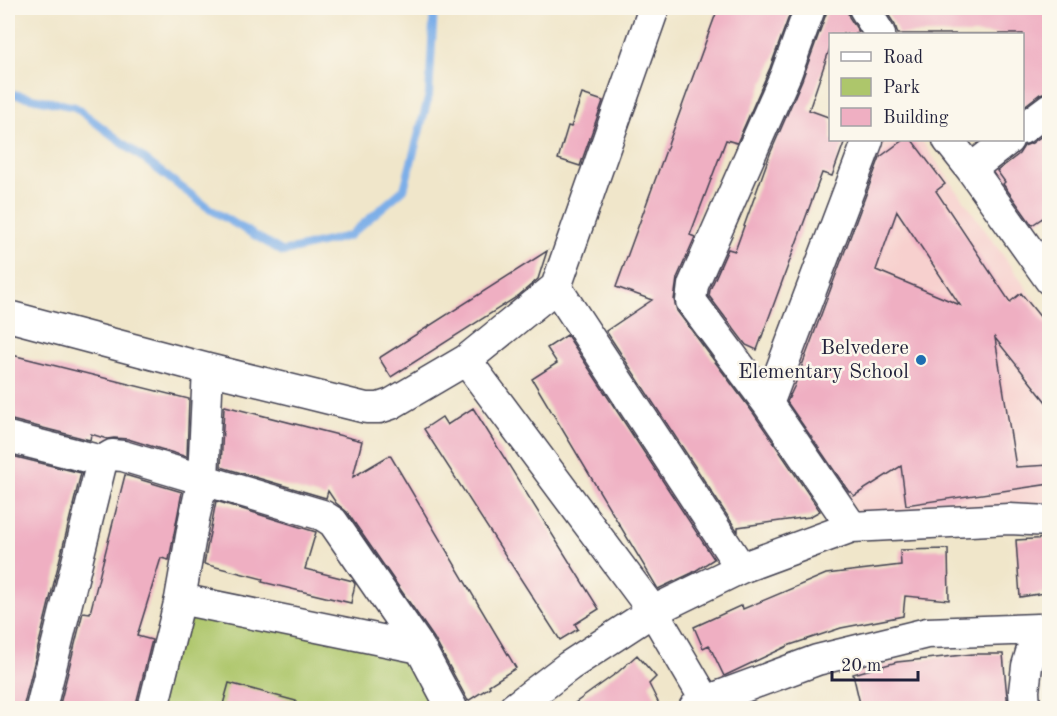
<svg xmlns="http://www.w3.org/2000/svg" width="1057" height="716" font-family="'Old Standard TT',serif">
<style>
.built{fill:#f7d0ce}
.green{fill:#adc66b;stroke:#687453;stroke-width:1.5}
.lines{fill:none;stroke-linecap:round;stroke-linejoin:round}
.stream{stroke:#7caee8;stroke-width:8}
.building{fill:#efafc2;fill-rule:evenodd}
.minor-casing{stroke:#413f50;stroke-width:33}
.minor{stroke:#fff;stroke-width:30}
.poi-dot{fill:#1f6fb2;stroke:#fbf7ec;stroke-width:2}
.labels{text-anchor:middle;dominant-baseline:central;stroke-width:5;stroke-linejoin:round;paint-order:stroke}
.poi-label{font-size:21px;fill:#22223b;stroke:#fbf7ec;text-anchor:end}
</style>
<rect width="100%" height="100%" fill="#fbf7ec"/>
<filter id="ink" filterUnits="userSpaceOnUse"><feTurbulence type="fractalNoise" baseFrequency=".0167" numOctaves="2"/><feDisplacementMap in="SourceGraphic" scale="12" xChannelSelector="R" yChannelSelector="G"/><feConvolveMatrix kernelMatrix="1 2 1 2 8 2 1 2 1" color-interpolation-filters="sRGB"/></filter>
<filter id="wash" filterUnits="userSpaceOnUse"><feTurbulence type="fractalNoise" baseFrequency=".008" numOctaves="4" result="noise"/><feDisplacementMap in="SourceGraphic" scale="24" xChannelSelector="R" yChannelSelector="G"/><feGaussianBlur stdDeviation="1.35" result="paint"/><feColorMatrix in="noise" values="0 0 0 0 0 0 0 0 0 0 0 0 0 0 0 0 0 1.4 0 .05"/><feComposite in="paint" operator="in"/></filter>
<g filter="url(#wash)">
<rect width="100%" height="100%" fill="#f0e6ca"/>
<path class="built" d="M876,140H921L1049,320V514L863,521L777,400Z"/>
<path class="green" d="M179,605L420,648L452,708H153Z"/>
<g class="lines">
<path class="stream" d="M8,93L75,107L210,209L283,252L349,236L404,189L429,95L434,8"/>
</g>
<g id="blocks">
<path class="building" d="M718,8H792L770,68L737,143L726,140L690,235L695,237L677,278L674,300L677,311L754,414L820,511L809,517L738,527V532L606,331L652,300L616,287Z
M827,8H847L849,17L859,32L856,34H831V45L809,110L831,118V140H845L832,176L822,173L757,350L746,345L709,296L710,290L728,249L735,251L770,154L802,80L826,14Z
M884,8H1050V91L1040,94L1023,107V34H898L895,25Z
M582,94L603,101L580,166L558,159L568,126L571,127Z
M1050,130V213L1032,225L1003,184L1005,182L997,171L1019,154L1024,146L1032,143Z
M903,140H912L945,184L936,191L1010,302L1021,293L1050,329V407L995,338L1016,467L1050,465V484L906,505L901,466L854,496L851,492H849L787,402L794,387L880,157ZM897,211L960,305L876,270Z
M547,251L538,279L518,296L391,377L379,358Z
M567,335L714,559L692,573L658,589L532,379L557,363L547,348Z
M8,354L189,399L187,457L128,439L114,438L107,439L91,434L90,440L12,420H8Z
M225,406L362,441L353,477L390,455L516,668L489,685L490,687L468,701L434,638L347,512L336,503L328,491L326,498L221,467L224,407Z
M473,408L599,609L575,624L578,629L560,640L424,429L442,417L447,425Z
M12,456L81,473L24,704V708H8V474Z
M125,475L182,492L169,560L161,558L137,636L152,640L136,704V708H59L83,612L90,613Z
M216,501L316,532L305,569L353,581L355,584L351,603L262,582L263,579L204,564Z
M1050,538V592L1020,597L1016,540Z
M948,549L949,600L905,596L903,616L841,628L790,645L724,676L709,645L703,648L694,627L742,605L743,609L826,574L901,565L900,550Z
M973,654H1003L1008,708H861L853,674L897,662Z
M637,655L656,677L649,684L661,708H568L618,672Z
M229,683L296,701L295,708H222Z"/>
</g>
</g>
<g filter="url(#ink)">
<use href="#blocks" fill-opacity="0" stroke="#413f50" stroke-width="1.5"/>
<g class="lines">
<g class="minor-casing">
<path id="minor" d="M864,8L880,34
M1022,129L1050,108
M948,140L971,169L1050,280
M971,169L1008,140
M556,287L741,568
M8,316L208,369L366,408H379L391,404L466,360L556,287L654,8
M466,360L653,611L710,708
M768,404L691,301L693,285L786,74L810,8
M8,437L102,461
M852,527L768,404L868,140
M180,599L420,648L452,708
M41,708L102,461L112,455L123,456L322,515L333,522L420,648
M153,708L180,599L194,519L203,479L208,369
M514,708L569,666L653,611L741,568L852,527L1009,519L1050,521
M694,708L706,701L817,660L927,633L1038,629
M1025,708L1024,691L1027,666L1038,629H1050"/>
</g>
<use href="#minor" class="minor"/>
</g>
</g>
<circle class="poi-dot" cx="921" cy="360" r="6"/>
<g class="labels">
<g class="poi-label">
<text x="909" y="348">Belvedere<tspan x="909" dy="24">Elementary School</tspan></text>
</g>
</g>
<rect width="1057" height="716" fill="none" stroke="#fbf7ec" stroke-width="30"/>
<rect x="829" y="33" width="195" height="108" fill="#fbf7ec" stroke="#a4a2a5" stroke-width="1.5"/>
<rect x="841" y="52" width="30" height="9" fill="#ffffff" stroke="#a4a2a5" stroke-width="1.5"/>
<text x="883" y="63" font-size="18" fill="#22223b">Road</text>
<rect x="841" y="78" width="30" height="18" fill="#adc66b" stroke="#a4a2a5" stroke-width="1.5"/>
<text x="883" y="93" font-size="18" fill="#22223b">Park</text>
<rect x="841" y="108" width="30" height="18" fill="#efafc2" stroke="#a4a2a5" stroke-width="1.5"/>
<text x="883" y="123" font-size="18" fill="#22223b">Building</text>
<path d="M832 671v9h86v-9" fill="none" stroke="#22223b" stroke-width="3"/>
<text x="841" y="671" font-size="18" fill="#22223b" stroke="#fbf7ec" stroke-width="4.5" paint-order="stroke">20 m</text>
</svg>
